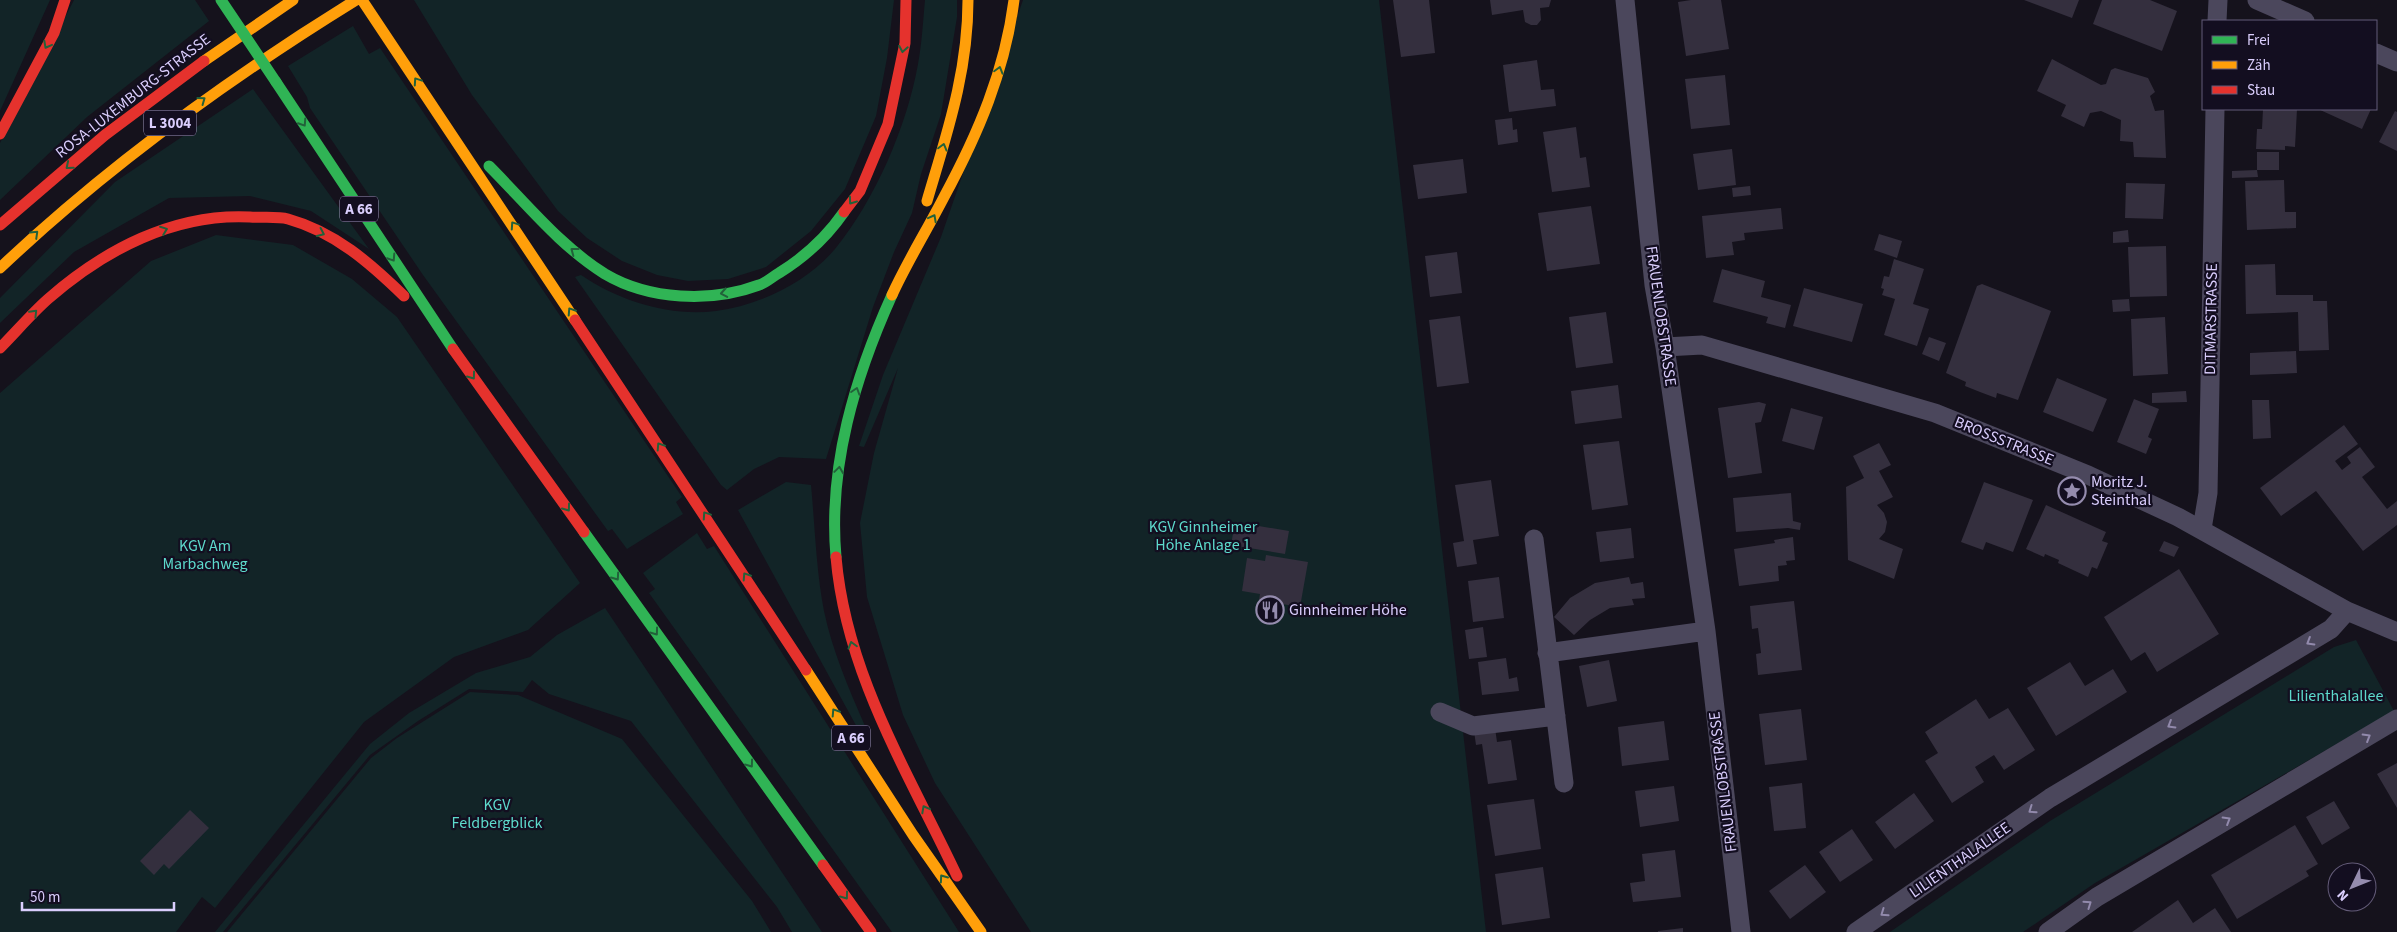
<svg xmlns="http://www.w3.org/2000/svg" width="2397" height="932" font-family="'Source Sans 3',sans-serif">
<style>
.green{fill:#122427}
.building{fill:#342f3e}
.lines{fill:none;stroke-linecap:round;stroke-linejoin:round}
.street{stroke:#4b475c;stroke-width:19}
.fast{stroke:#30b455;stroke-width:11}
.slow{stroke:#ff9f0a;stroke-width:11}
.jam{stroke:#e5322d;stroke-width:11}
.fast-bridge{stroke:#30b455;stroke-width:11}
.oneway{stroke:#22613a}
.oneway2{stroke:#928aac}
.labels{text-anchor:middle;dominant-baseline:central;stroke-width:4.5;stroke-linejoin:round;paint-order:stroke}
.shield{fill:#130e20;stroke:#9e94bb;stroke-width:1}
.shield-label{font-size:15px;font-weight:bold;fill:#dacefd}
.street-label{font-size:16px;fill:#dacefd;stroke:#130e20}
.poi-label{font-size:16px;fill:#dacefd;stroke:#130e20;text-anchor:start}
.park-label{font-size:16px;fill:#5ddacc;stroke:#130e20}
</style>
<rect width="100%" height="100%" fill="#15121c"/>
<path class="green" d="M0,0H50L0,111Z
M74,0H195L209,21L87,117L0,200V143Z
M414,0H894L887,58L876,116L845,189L811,231L766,267L728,279L688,281L657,275L622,261L587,238L558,211L472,95Z
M925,0H957V17L941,114L921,174L912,213L894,252L873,307L826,459L779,457L754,469L727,490L721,485L575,277L581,275C619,301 670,317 716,311C760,305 806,283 835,249C875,200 907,126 918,64C922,43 923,21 925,0Z
M1023,0H1379L1486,932H1031L935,783L903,715L867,597L860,523L874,453L898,368L864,447L859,446L883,375L941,237Z
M353,26L369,54L380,48L682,497L676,502L683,514L627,549L612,529L608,531L423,275L310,108L307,97L288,66Z
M253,89L369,249L311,211L250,196L169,198L74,252L0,323V298L115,182Z
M216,235L293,245L352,279L397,317L580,583L528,630L454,657L364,722L215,908L202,897L176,932H0V393L151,261Z
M786,482L811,485C815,527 816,569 824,611C832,650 849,689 865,726L858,729L738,510Z
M697,533L707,549L714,546L959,932H892L649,593L655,589L643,573Z
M605,608L822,932H792L777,907L631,721L549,694L532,680L523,692L469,689L418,721L370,755L223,932H215L370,744L409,713L476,673L530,657L557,635Z
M2356,640L2394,711L2095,883L2023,932H1890L2050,821L2334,647Z
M470,692L518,695L622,739L752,901L771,932H227L371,758L397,738Z"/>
<path class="building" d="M1393,0H1429L1435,53L1401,57Z
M1490,0H1551L1549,7L1540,8L1541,20L1537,25H1531L1525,22L1523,10L1492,15Z
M1691,0H1721L1729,49L1686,56L1678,2Z
M2024,0H2079L2072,18Z
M2102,0H2150L2177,11L2162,51L2093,24Z
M2052,59L2101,85L2106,84L2111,70L2115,68L2148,78L2155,92L2150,96L2155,111L2164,110L2166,158L2134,157L2133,142L2120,141L2121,120L2101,111L2090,113L2084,127L2061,116L2066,105L2037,91Z
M1537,60L1541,90L1554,89L1556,106L1509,112L1503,65Z
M1725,75L1730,125L1691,129L1685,79Z
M2263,109H2297L2295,147L2285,146V150L2256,149L2257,129H2262Z
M2318,109H2371L2362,129Z
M2395,111L2397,112V151L2379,142Z
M1512,118L1513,130L1517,129L1518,142L1498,145L1495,120Z
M1576,127L1580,158L1586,157L1590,187L1552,192L1543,132Z
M1732,149L1736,185L1698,190L1693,154Z
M2257,152H2279V170H2257Z
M1463,159L1467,193L1418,199L1413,165Z
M2257,170L2258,177L2232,178V171Z
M2284,180L2285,212H2296V228L2247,230L2245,181Z
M2126,183L2165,184L2163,219L2125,218Z
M1750,186L1751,195L1733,197L1732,188Z
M1591,206L1600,264L1547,271L1538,213Z
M1781,208L1783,229L1744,233L1745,240L1732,242L1734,255L1706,258L1702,216Z
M2128,230L2129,242L2113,243V232Z
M1879,234L1902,241L1897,258L1874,250Z
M2166,246L2167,296L2130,297L2128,247Z
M1457,252L1462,293L1430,297L1425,256Z
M1894,259L1924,269L1913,304L1929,309L1917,346L1884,335L1895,299L1882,295L1884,289L1881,288L1884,276L1889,277Z
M2275,264L2276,295H2313V301H2327L2329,350L2299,351L2298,312L2246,314L2245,265Z
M1722,269L1765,281L1761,297L1791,305L1785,328L1766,323L1768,317L1713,302Z
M1982,284L2051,311L2018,400L1997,393L1996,398L1980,392L1965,386L1966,382L1946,373L1977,286Z
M1804,288L1863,304L1852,342L1793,326Z
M2129,299L2130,311L2113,312L2112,300Z
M1606,312L1613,363L1576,368L1569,317Z
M1460,316L1469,383L1437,387L1429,320Z
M2165,317L2168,374L2133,376L2131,319Z
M1929,337L1946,343L1939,361L1922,354Z
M2296,351L2297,373L2250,375V353Z
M2057,378L2107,399L2093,432L2043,412Z
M1618,385L1622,418L1575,424L1571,391Z
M2186,391L2187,402L2152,403V393Z
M2134,399L2159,409L2148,437L2152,439L2146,454L2117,442Z
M2252,400H2269L2271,438L2253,439Z
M1759,402L1766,404L1761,422L1755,423L1762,473L1728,478L1718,408Z
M1791,408L1823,417L1814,450L1782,441Z
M2344,425L2358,444L2335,461L2342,470L2351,463L2347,457L2360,447L2375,467L2362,477L2387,509L2397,501V525L2363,551L2316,491L2281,516L2260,488Z
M1619,441L1628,505L1592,510L1583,445Z
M1879,443L1891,465L1879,471L1893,497L1877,505L1884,513L1887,522L1885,532L1879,539L1903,549L1894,579L1848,560L1846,487L1864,478L1853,456Z
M1491,480L1499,536L1473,540L1477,564L1457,567L1453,543L1464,541L1455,485Z
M1984,482L2033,500L2013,552L1986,542L1983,550L1961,542Z
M1791,493L1793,521L1801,523L1800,530L1788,528L1736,532L1733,498Z
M2046,505L2106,532L2102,541L2108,543L2097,569L2092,567L2088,577L2058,563L2059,560L2045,554L2044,557L2026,549Z
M1235,522L1289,531L1285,554L1231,545Z
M1631,528L1634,558L1600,562L1596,532Z
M1793,537L1795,560L1786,561L1787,565L1778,566L1779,581L1739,586L1734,549L1775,543L1774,540Z
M2164,541L2179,547L2174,557L2159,551Z
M1266,555L1308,562L1300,607L1259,600L1260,594L1242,591L1247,558L1265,561Z
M2179,569L2219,634L2157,672L2145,652L2131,661L2104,617Z
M1499,577L1504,618L1473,622L1468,581Z
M1629,577L1631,584L1643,582L1645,598L1632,599L1634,605L1610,608L1590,620L1574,635L1554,617L1570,598L1595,583Z
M1794,601L1802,670L1758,675L1756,654L1761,653L1758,628L1752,629L1750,606Z
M1483,627L1487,657L1469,659L1465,630Z
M1506,658L1509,679L1517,677L1519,691L1482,695L1478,662Z
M1609,660L1617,701L1587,707L1579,666Z
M2070,662L2085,686L2113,669L2127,692L2056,736L2027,688Z
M1976,699L1989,719L2008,708L2035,750L2004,770L1994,755L1975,767L1984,782L1952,803L1925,761L1938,753L1925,732Z
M1801,709L1807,760L1765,765L1759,714Z
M1664,721L1669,760L1622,766L1618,727Z
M1495,728L1497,742L1511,740L1517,780L1488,784L1482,744L1476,745L1474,731Z
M2397,763V808L2377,774Z
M1802,783L1806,828L1774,831L1769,787Z
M1674,786L1679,821L1640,827L1635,791Z
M1914,793L1934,821L1895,849L1875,822Z
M1534,799L1541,849L1495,856L1487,805Z
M2334,801L2350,828L2322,845L2306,817Z
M190,810L209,828L169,869L164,864L154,875L140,861Z
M2295,825L2318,864L2306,871L2309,876L2237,919L2211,875Z
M1852,829L1873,860L1840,882L1819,852Z
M1675,850L1681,897L1633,902L1630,883L1645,881L1642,854Z
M1805,865L1826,892L1790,919L1769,891Z
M1543,867L1550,918L1502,925L1495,874Z
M2178,900L2193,923L2215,908L2231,932H2132Z
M1683,928V932H1658V931Z"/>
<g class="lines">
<path class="street" d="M1625,0L1654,285L1665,347L1706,631L1741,932
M2257,0L2305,21
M2217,21L2218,0
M2376,53L2397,62
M1665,347L1702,345L1935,413L2088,475L2178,517L2347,611L2397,632
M2202,529L2208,493L2215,109
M1534,539L1564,783
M1547,653L1706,631
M1440,712L1473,726L1556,716
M1856,932L2050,798L2331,629L2347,611
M2048,932L2097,897L2397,719"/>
<path class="fast" d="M276,82L453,349
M489,166C526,203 560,246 605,274C649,300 711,303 759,285C766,283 772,277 779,273C805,257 826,238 844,212
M584,532L823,865
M836,557C828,466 855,377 892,295"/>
<path class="slow" d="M362,0L575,320
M204,61L293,0
M927,201C947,133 968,72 968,0
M0,268C109,165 228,79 356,0
M892,295C907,262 927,230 944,197C978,134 1005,71 1014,0
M806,670L913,835L981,932"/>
<path class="jam" d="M0,134L54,33L65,0
M844,212L860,191L888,124L905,43L906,0
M0,225L105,135L204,61
M575,320L806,670
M0,348C16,332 31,314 48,299C104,250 174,213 250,217C262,218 277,216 288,219C335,232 370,263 404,296
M453,349L584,532
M836,557C846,674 908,772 957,876
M823,865L871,932"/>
<path class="fast-bridge" d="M221,0L276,82"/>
</g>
<defs><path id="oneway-chevron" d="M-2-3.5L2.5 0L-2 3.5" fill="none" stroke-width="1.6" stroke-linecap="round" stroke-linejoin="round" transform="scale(1.25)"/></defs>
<g class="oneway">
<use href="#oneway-chevron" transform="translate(47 45) rotate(118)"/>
<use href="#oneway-chevron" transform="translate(903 49) rotate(100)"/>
<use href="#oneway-chevron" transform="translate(999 70) rotate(-74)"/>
<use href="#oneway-chevron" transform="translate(417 81) rotate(-124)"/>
<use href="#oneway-chevron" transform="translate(202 100) rotate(-36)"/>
<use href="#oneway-chevron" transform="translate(303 123) rotate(57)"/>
<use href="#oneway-chevron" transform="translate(943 147) rotate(-75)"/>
<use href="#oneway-chevron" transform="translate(69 166) rotate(140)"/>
<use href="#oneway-chevron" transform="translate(852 201) rotate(126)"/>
<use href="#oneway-chevron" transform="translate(933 218) rotate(-62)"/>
<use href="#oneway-chevron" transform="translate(514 225) rotate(-124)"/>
<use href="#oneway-chevron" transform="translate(164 230) rotate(-21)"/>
<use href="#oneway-chevron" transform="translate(321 233) rotate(25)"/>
<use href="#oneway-chevron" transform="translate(35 234) rotate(-44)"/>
<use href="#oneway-chevron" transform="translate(574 251) rotate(-143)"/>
<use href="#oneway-chevron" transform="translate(392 258) rotate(57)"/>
<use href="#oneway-chevron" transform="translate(724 293) rotate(170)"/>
<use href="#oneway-chevron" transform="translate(571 311) rotate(-123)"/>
<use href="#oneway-chevron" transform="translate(34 313) rotate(-46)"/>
<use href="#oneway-chevron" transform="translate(472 376) rotate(54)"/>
<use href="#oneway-chevron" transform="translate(856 391) rotate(-72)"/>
<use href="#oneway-chevron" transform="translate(660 446) rotate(-123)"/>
<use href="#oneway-chevron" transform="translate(839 470) rotate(-82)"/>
<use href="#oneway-chevron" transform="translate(567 508) rotate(54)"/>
<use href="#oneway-chevron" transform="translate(706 515) rotate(-124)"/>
<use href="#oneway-chevron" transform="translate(746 576) rotate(-123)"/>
<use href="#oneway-chevron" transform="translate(616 577) rotate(55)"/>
<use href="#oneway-chevron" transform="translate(655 632) rotate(54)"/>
<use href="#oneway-chevron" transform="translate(852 645) rotate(-106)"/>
<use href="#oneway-chevron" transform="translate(835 712) rotate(-123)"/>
<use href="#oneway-chevron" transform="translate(750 764) rotate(54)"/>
<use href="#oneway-chevron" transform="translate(925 809) rotate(-118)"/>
<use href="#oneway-chevron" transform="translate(943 878) rotate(-125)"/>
<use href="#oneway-chevron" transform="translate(845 896) rotate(54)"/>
</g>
<g class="oneway2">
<use href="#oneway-chevron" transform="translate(2310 642) rotate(149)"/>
<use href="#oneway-chevron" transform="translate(2171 725) rotate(149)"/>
<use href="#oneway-chevron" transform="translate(2367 737) rotate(-31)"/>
<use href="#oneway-chevron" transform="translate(2032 810) rotate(145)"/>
<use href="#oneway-chevron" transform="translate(2227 820) rotate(-31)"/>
<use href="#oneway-chevron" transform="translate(2088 904) rotate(-35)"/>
<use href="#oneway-chevron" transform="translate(1884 913) rotate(145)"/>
</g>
<defs>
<g id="sight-ring" transform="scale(1.4375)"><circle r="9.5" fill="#130e20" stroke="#958cae" stroke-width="1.5"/><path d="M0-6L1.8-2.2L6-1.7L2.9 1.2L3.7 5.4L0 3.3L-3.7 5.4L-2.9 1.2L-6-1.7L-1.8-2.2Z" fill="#958cae"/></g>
<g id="restaurant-ring" transform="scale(1.4375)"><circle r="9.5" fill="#130e20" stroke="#958cae" stroke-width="1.5"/><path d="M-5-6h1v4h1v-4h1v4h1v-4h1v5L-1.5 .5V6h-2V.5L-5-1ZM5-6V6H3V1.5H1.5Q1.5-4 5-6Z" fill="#958cae"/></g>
</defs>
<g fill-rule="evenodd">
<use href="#sight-ring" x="2072" y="491"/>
<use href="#restaurant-ring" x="1270" y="610"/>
</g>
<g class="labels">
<g class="shield">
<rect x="144" y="110.5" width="52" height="25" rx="4"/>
<rect x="340" y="196.5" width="38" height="25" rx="4"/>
<rect x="832" y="725.5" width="38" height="25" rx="4"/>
</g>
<g class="shield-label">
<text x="170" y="123">L 3004</text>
<text x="359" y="209">A 66</text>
<text x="851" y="738">A 66</text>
</g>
<g class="street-label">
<text transform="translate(133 96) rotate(-38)">ROSA-LUXEMBURG-STRASSE</text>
<text transform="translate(1661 316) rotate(82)">FRAUENLOBSTRASSE</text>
<text transform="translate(2211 319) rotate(-89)">DITMARSTRASSE</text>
<text transform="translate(2004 441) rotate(22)">BROSSSTRASSE</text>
<text transform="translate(1723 782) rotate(-97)">FRAUENLOBSTRASSE</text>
<text transform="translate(1960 860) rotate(-35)">LILIENTHALALLEE</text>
</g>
<g class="poi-label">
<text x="2091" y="482">Moritz J.<tspan x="2091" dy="18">Steinthal</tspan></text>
<text x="1289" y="610">Ginnheimer Höhe</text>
</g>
<g class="park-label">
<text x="1203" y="527">KGV Ginnheimer<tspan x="1203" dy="18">Höhe Anlage 1</tspan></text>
<text x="205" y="546">KGV Am<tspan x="205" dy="18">Marbachweg</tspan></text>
<text x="2336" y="696">Lilienthalallee</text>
<text x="497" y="805">KGV<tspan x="497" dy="18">Feldbergblick</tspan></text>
</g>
</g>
<rect x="2202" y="20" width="175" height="90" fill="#130e20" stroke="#635b78"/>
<rect x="2212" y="36" width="25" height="8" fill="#30b455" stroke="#635b78"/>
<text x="2247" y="45" font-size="15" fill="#dacefd">Frei</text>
<rect x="2212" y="61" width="25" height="8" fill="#ff9f0a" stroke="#635b78"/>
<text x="2247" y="70" font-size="15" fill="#dacefd">Zäh</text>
<rect x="2212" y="86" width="25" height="8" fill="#e5322d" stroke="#635b78"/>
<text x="2247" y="95" font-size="15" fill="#dacefd">Stau</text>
<g transform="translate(2352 887) rotate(227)"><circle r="24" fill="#130e20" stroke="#635b78"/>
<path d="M0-4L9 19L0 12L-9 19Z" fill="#958cae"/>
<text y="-8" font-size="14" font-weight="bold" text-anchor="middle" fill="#dacefd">N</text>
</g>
<path d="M22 902v8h152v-8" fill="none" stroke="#dacefd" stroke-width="2.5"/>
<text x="30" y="902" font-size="15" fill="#dacefd" stroke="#130e20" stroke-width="4" paint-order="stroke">50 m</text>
</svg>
